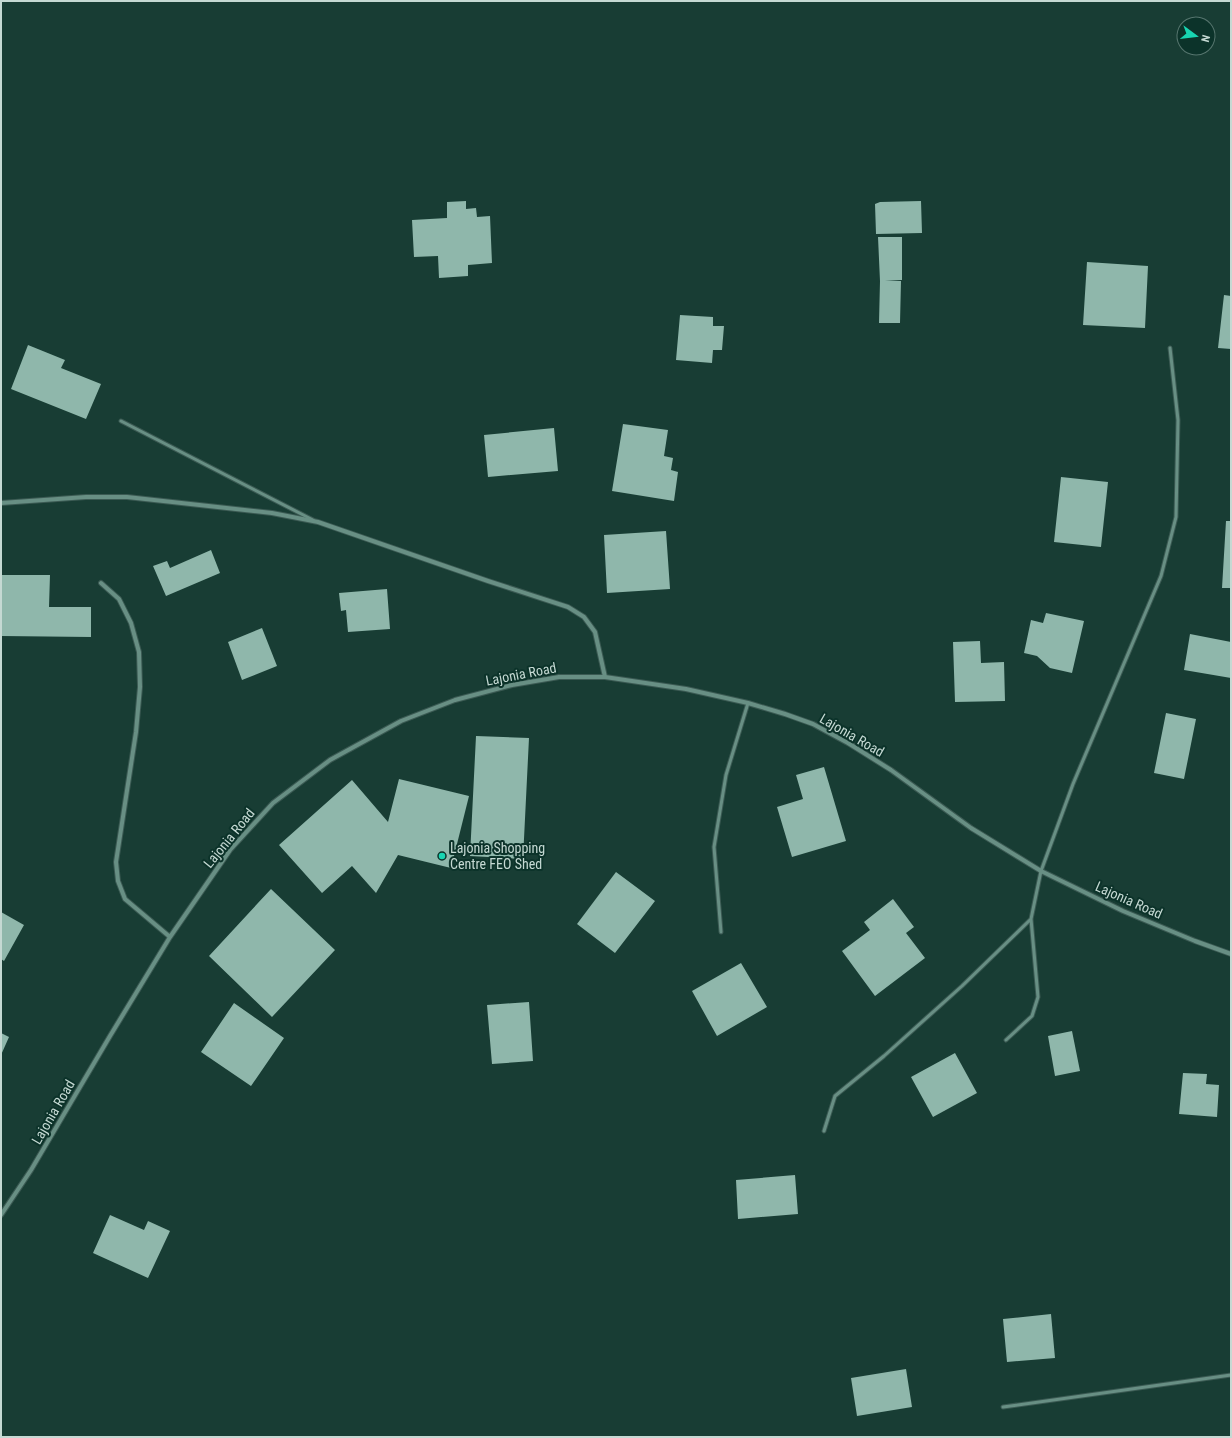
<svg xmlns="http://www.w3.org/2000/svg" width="1232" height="1438" font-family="'Roboto Condensed',sans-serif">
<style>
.building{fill:#8fb7ab}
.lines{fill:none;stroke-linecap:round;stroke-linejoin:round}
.lane-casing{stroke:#3b5a53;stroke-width:5}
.street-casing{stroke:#3b5a53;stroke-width:6}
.lane{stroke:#688f84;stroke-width:3}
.street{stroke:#688f84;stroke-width:4}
.poi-dot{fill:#18d5b2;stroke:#0c332a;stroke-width:1.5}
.labels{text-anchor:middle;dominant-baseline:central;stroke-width:4;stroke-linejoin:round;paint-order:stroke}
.street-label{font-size:14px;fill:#c5d9d3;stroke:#0c332a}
.poi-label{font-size:14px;fill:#c5d9d3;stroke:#0c332a;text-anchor:start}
</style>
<rect width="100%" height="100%" fill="#183d34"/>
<path class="building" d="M466,201V209L476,208L477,217L490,216L492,263L468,265V276L439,278L438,256L414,257L412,220L447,218V202Z
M921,201L922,233L876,234L875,204L880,202Z
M878,237H902V280H885L901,281L900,323H879L880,281Z
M1087,262L1148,266L1145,328L1083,325Z
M1224,295L1231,296V349L1218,348Z
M680,315L713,317V326H724L722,350H713L712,363L676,360Z
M28,345L65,360L61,368L101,384L86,419L11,389Z
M623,424L668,430L664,456L673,458L671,470L678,472L674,501L612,491Z
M554,428L558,471L488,477L484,435Z
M1061,477L1108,482L1101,547L1054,542Z
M1226,521H1231V588H1222Z
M666,531L670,589L607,593L604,535Z
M211,550L220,573L166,596L153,566L167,561L170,568Z
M1,575H50L49,607H91V637L1,636Z
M387,589L390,629L348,632L346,610L341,611L339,593Z
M1046,613L1084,621L1072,673L1050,668L1037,656L1024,653L1031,620L1043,623Z
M262,628L277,666L242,680L228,642Z
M1190,634L1231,642V678L1184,670Z
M980,641L981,663L1004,662L1005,701L955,702L953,642Z
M1166,713L1196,719L1184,779L1154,773Z
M476,736L529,738L523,859L470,856Z
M824,767L846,841L792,857L777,807L803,799L796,775Z
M399,779L469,796L451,868L398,855L376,893L352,866L322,893L279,845L352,780L388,822Z
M616,872L655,901L615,953L577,924Z
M271,889L335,950L272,1017L209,956Z
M893,899L914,927L906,933L925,958L875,996L842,951L870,930L864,922Z
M1,912L24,925L4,961L1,959Z
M741,963L767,1007L717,1036L692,991Z
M529,1002L533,1061L492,1064L487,1005Z
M234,1003L284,1038L251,1086L201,1052Z
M1072,1031L1080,1071L1055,1076L1048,1036Z
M1,1033L9,1037L1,1055Z
M955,1053L977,1093L933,1117L911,1077Z
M1183,1073L1207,1074L1206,1084L1219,1085L1217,1117L1179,1114Z
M795,1175L798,1214L738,1219L736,1180Z
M110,1215L144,1230L148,1221L170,1231L148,1278L93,1253Z
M1051,1314L1055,1358L1007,1362L1003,1319Z
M906,1369L912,1407L857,1416L851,1378Z"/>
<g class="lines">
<g class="lane-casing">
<path id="lane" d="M121,421L313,520
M721,932L714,847L726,775L748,703
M1006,1040L1032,1016L1038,997L1031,919L1041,871L1073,784L1161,576L1176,517L1178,420L1170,348
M824,1131L835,1096L884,1056L962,986L1031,919
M1003,1407L1231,1375"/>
</g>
<g class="street-casing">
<path id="street" d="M1,503L86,497H127L272,513L318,522L488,581L568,607L584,617L595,632L605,677
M101,583L119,599L131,623L139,652L140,687L136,732L116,862L118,881L125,899L170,937
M1,1215L31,1170L110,1036L170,937L230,850L273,803L330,760L401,721L455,700L512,685L559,677H605L686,689L748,703L785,714L813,724L848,743L891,770L971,828L1041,871L1123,911L1195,941L1231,954"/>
</g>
<use href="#lane" class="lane"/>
<use href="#street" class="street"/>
</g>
<circle class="poi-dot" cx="442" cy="856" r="4"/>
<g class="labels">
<g class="street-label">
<text transform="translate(521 674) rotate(-11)">Lajonia Road</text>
<text transform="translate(852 735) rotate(30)">Lajonia Road</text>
<text transform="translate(229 838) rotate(-51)">Lajonia Road</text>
<text transform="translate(1129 900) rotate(24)">Lajonia Road</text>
<text transform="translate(53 1112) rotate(-60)">Lajonia Road</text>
</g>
<g class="poi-label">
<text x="450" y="848">Lajonia Shopping<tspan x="450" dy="16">Centre FEO Shed</tspan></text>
</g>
</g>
<rect width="1232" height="1438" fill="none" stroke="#c5d9d3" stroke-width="4"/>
<g transform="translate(1196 36) rotate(105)"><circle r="19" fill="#0c332a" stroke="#56756e"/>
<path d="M0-3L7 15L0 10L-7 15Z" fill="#18d5b2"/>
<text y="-6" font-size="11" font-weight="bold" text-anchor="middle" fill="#c5d9d3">N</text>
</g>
</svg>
